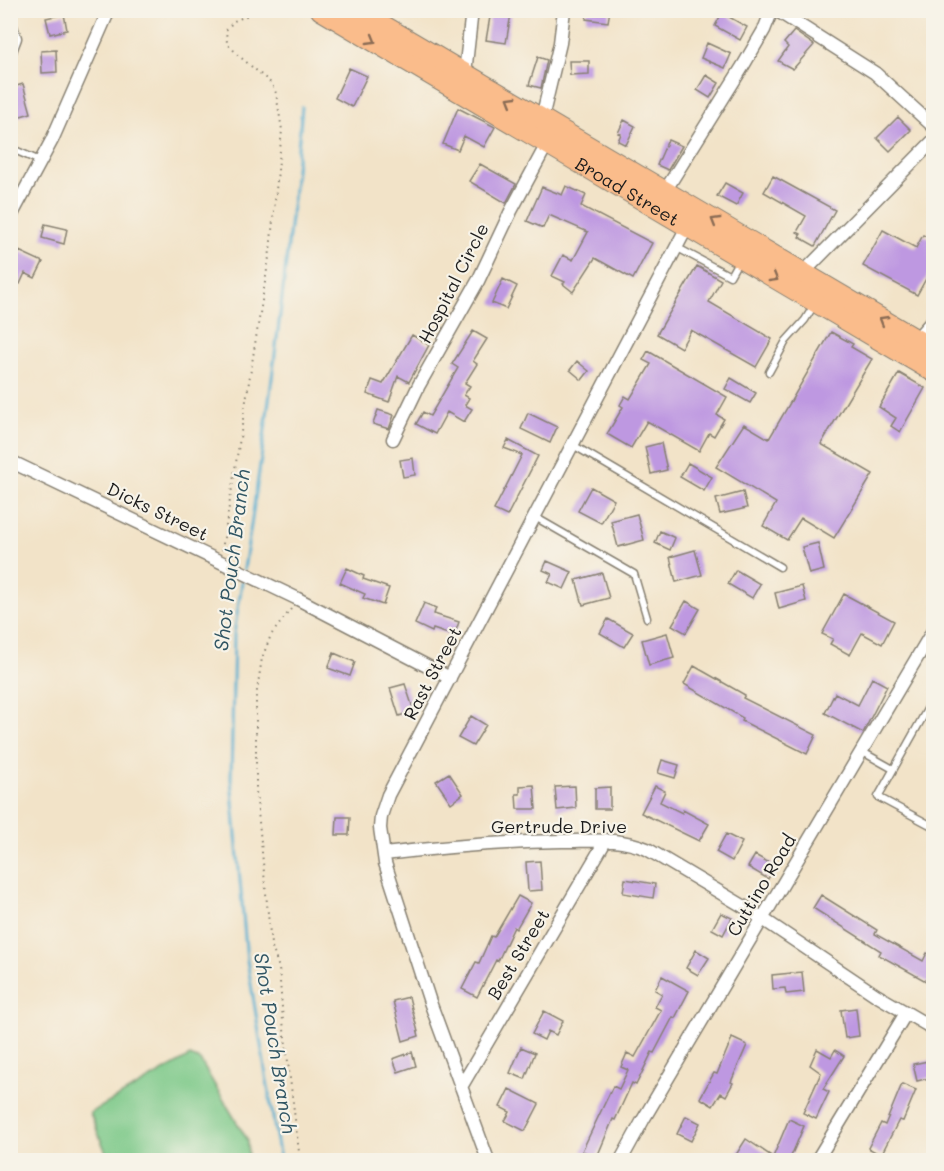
<svg xmlns="http://www.w3.org/2000/svg" width="944" height="1171" font-family="Mali,sans-serif">
<style>
.pitch{fill:#7ac887;stroke:#4b7252;stroke-width:1.5}
.lines{fill:none;stroke-linecap:round;stroke-linejoin:round}
.stream{stroke:#51accf;stroke-width:3}
.building{fill:#be98e1}
.service-casing{stroke:#878072;stroke-width:9}
.minor-casing{stroke:#878072;stroke-width:15}
.primary-casing{stroke:#878072;stroke-width:22}
.path{stroke:#878072;stroke-width:2;stroke-dasharray:1.5 4.5;stroke-linecap:butt}
.service{stroke:#fff;stroke-width:6}
.minor{stroke:#fff;stroke-width:12}
.primary{stroke:#fabc8b;stroke-width:20}
.oneway{stroke:#8b6c54}
.labels{text-anchor:middle;dominant-baseline:central;stroke-width:4.5;stroke-linejoin:round;paint-order:stroke}
.street-label{font-size:18px;fill:#1c1c1c;stroke:#f7f3e8}
.water-label{font-size:20px;font-style:italic;fill:#315664;stroke:#f7f3e8}
</style>
<rect width="100%" height="100%" fill="#f7f3e8"/>
<filter id="ink" filterUnits="userSpaceOnUse"><feTurbulence type="fractalNoise" baseFrequency=".0167" numOctaves="2"/><feDisplacementMap in="SourceGraphic" scale="12" xChannelSelector="R" yChannelSelector="G"/><feConvolveMatrix kernelMatrix="1 2 1 2 8 2 1 2 1" color-interpolation-filters="sRGB"/></filter>
<filter id="wash" filterUnits="userSpaceOnUse"><feTurbulence type="fractalNoise" baseFrequency=".008" numOctaves="4" result="noise"/><feDisplacementMap in="SourceGraphic" scale="24" xChannelSelector="R" yChannelSelector="G"/><feGaussianBlur stdDeviation="1.35" result="paint"/><feColorMatrix in="noise" values="0 0 0 0 0 0 0 0 0 0 0 0 0 0 0 0 0 1.4 0 .05"/><feComposite in="paint" operator="in"/></filter>
<g filter="url(#wash)">
<rect width="100%" height="100%" fill="#f2e3c8"/>
<path class="pitch" d="M190,1056L200,1060L248,1141V1160H109L90,1113Z"/>
<g class="lines">
<path class="stream" d="M244,569C269,416 288,261 302,107
M243,576L234,634L231,779L247,960L280,1160"/>
</g>
<g id="blocks">
<path class="building" d="M587,10H610L608,22L586,19Z
M491,11L511,14L506,43L486,40Z
M722,13L747,27L740,40L715,26Z
M64,14L67,30L50,34L46,18Z
M794,31L814,45L793,69L778,61L788,47L784,43Z
M707,43L731,54L725,68L701,58Z
M56,50L57,72L42,73L41,51Z
M538,57L547,60L541,88L529,85Z
M569,61H589V74L570,75Z
M349,68L367,76L352,107L335,98Z
M706,75L719,83L710,98L697,90Z
M23,84L31,113L14,118L10,103V88Z
M458,108L495,127L484,147L464,136L458,150L443,144Z
M898,117L911,130L890,151L877,138Z
M624,120L635,126L626,145L618,141L621,134L618,133Z
M668,140L682,146L668,170L657,165Z
M480,164L516,184L506,203L469,181Z
M773,176L835,210L815,246L799,237L801,234L797,232L806,216L764,192Z
M725,183L743,193L736,206L717,196Z
M566,186L586,195L581,206L652,243L633,279L595,258L573,292L563,284L565,282L552,276L563,255L573,260L588,232L549,215L543,228L527,221L542,187L562,195Z
M45,224L67,229L64,244L42,238Z
M883,230L916,248L923,235L933,240V266L917,295L863,266Z
M19,251L43,262L35,278L25,273L20,284L10,279V270Z
M697,266L721,280L709,302L772,339L756,367L691,330L681,348L657,334Z
M503,279L517,286L506,309L492,303Z
M473,331L487,339L473,361L477,364L465,383L470,386L464,395L469,398L465,405L472,409L464,422L447,412L435,434L416,424L423,412L430,416L458,368L452,364Z
M831,332L853,344L851,347L872,359L821,444L873,474L834,538L801,518L787,540L763,526L776,503L716,467L744,424L769,439Z
M412,335L429,345L409,382L398,376L389,402L367,394L372,380L383,384Z
M648,351L727,397L717,415L724,419L714,436L709,433L699,451L647,421L631,448L607,434L623,407L620,405L625,396L630,399L651,364L643,360Z
M577,361L589,371L582,380L570,370Z
M899,373L925,388L900,432L891,426L896,418L879,407Z
M731,378L756,393L750,403L725,389Z
M378,410L394,415L389,429L373,424Z
M528,413L557,427L550,443L521,429Z
M508,440L538,456L507,516L494,510L522,455L504,448Z
M661,443L667,470L651,474L645,447Z
M413,458L415,475L403,477L400,460Z
M688,463L712,477L704,491L680,477Z
M591,487L614,500L601,523L578,511Z
M743,492L747,508L720,514L716,499Z
M637,514L644,540L618,547L611,521Z
M660,531L675,538L670,550L655,543Z
M818,543L824,570L809,574L802,547Z
M695,550L702,575L676,582L670,557Z
M547,561L572,572L564,589L548,582L552,574L543,570Z
M347,568L364,576L363,579L389,588L383,605L363,598L365,594L340,583Z
M736,570L760,584L752,598L728,584Z
M602,573L609,598L583,605L576,580Z
M802,586L806,601L779,609L775,593Z
M844,594L894,621L882,644L862,633L850,655L830,644L833,639L822,634Z
M686,601L700,609L686,633L672,625Z
M424,603L436,608L434,614L459,622L454,636L433,629L432,632L415,624Z
M608,619L633,633L624,647L600,633Z
M667,633L674,658L649,665L642,640Z
M334,653L355,662L350,676L328,668Z
M694,666L745,695L743,698L816,735L807,754L742,721L743,718L684,684Z
M872,678L887,686L863,733L825,713L835,693L858,705Z
M405,684L414,711L399,716L390,688Z
M471,716L486,725L473,746L458,738Z
M662,760L679,765L675,778L658,773Z
M449,773L463,794L451,803L436,781Z
M534,785L536,809H517L516,794H520V786Z
M575,786L576,808L557,810L555,787Z
M655,786L665,791L660,802L682,813L683,810L709,824L699,841L641,813Z
M610,787V809H595V788Z
M337,817H350L349,835H336Z
M726,834L742,842L732,861L716,852Z
M755,855L775,866L768,879L748,867Z
M540,861L542,890L528,891L526,862Z
M625,879L655,884L653,898L623,893Z
M821,895L877,930L875,934L923,961L927,953L933,956V985L879,955L881,951L813,908Z
M518,896L531,903L516,929L514,927L498,961L496,960L477,997L462,989L476,962L479,963L491,936L494,937Z
M721,913L732,918L723,935L712,929Z
M696,950L709,958L698,975L686,968Z
M802,972L804,992L786,994L785,988L773,989L772,975Z
M662,976L689,991L675,1018L673,1017L654,1053L652,1052L636,1085L632,1083L615,1120L613,1119L597,1157L582,1151L613,1086L619,1089L628,1070L621,1067L627,1053L635,1057L661,1010L655,1007L662,994L655,990Z
M409,997L419,1036L403,1041L393,1001Z
M856,1008L859,1036L845,1038L841,1010Z
M544,1011L563,1021L556,1035L548,1031L544,1040L532,1034Z
M732,1038L747,1045L731,1082L733,1083L726,1096L721,1093L713,1106L700,1098L714,1073L717,1074Z
M521,1047L535,1053L525,1079L510,1073Z
M817,1049L831,1057L835,1050L844,1056L823,1089L829,1092L816,1119L803,1113L821,1073L810,1065Z
M412,1052L416,1066L398,1072L393,1059Z
M933,1060V1077L917,1081L913,1064Z
M902,1084L916,1090L903,1121L899,1120L881,1155L868,1148L881,1123L885,1125Z
M509,1089L539,1104L525,1131L505,1121L510,1112L500,1107Z
M686,1116L700,1123L691,1141L677,1134Z
M789,1119L804,1126L789,1161H732L746,1139L773,1157Z"/>
</g>
</g>
<g filter="url(#ink)">
<use href="#blocks" fill-opacity="0" stroke="#878072" stroke-width="1.5"/>
<g class="lines">
<g class="service-casing">
<path id="service" d="M10,148L40,161
M676,247L730,276L739,260
M769,372L786,341L805,320L814,305
M573,445L780,567
M535,517L634,574L647,618
M934,697L878,797L934,827
M861,751L893,769"/>
</g>
<g class="minor-casing">
<path id="minor" d="M776,10L875,73L934,127
M10,24L15,38L10,51
M465,73L472,10
M542,118L560,43L564,10
M665,191L743,66L764,30L772,10
M10,218L52,140L109,10
M803,273L934,140
M913,343L934,319
M393,439L419,385L478,281L511,211L547,144
M10,461L296,598L450,678
M384,854C443,847 502,842 562,841C593,841 618,837 647,849L748,909L876,995L934,1029
M461,1087L606,840
M488,1160L430,1002L385,863L380,828L381,816L388,795L687,227
M621,1160L643,1120L934,629
M817,1160L906,1013"/>
</g>
<g class="primary-casing">
<g id="primary">
<path id="s1" d="M321,10L934,372"/>
<path d="M357,10L934,350"/>
</g>
</g>
<path class="path" d="M222,550L270,251L282,130L276,93L271,83L238,55L227,43L226,30L234,21L260,10
M291,609L271,635L262,658L256,697V791L271,944L279,968L283,1021L300,1160"/>
<use href="#service" class="service"/>
<use href="#minor" class="minor"/>
<use href="#primary" class="primary"/>
</g>
<defs><path id="oneway-chevron" d="M-2-3.5L2.5 0L-2 3.5" fill="none" stroke-width="1.6" stroke-linecap="round" stroke-linejoin="round" transform="scale(1.5)"/></defs>
<g class="oneway">
<use href="#oneway-chevron" transform="translate(372 40) rotate(30)"/>
<use href="#oneway-chevron" transform="translate(511 100) rotate(-149)"/>
<use href="#oneway-chevron" transform="translate(715 221) rotate(-149)"/>
<use href="#oneway-chevron" transform="translate(774 278) rotate(30)"/>
<use href="#oneway-chevron" transform="translate(883 320) rotate(-149)"/>
</g>
</g>
<g class="labels">
<g class="street-label">
<text stroke="none"><textPath href="#s1" startOffset="356">Broad Street</textPath></text>
<text transform="translate(453 283) rotate(-63)">Hospital Circle</text>
<text transform="translate(158 511) rotate(26)">Dicks Street</text>
<text transform="translate(432 673) rotate(-62)">Rast Street</text>
<text x="559" y="826">Gertrude Drive</text>
<text transform="translate(761 885) rotate(-59)">Cuttino Road</text>
<text transform="translate(518 954) rotate(-59)">Best Street</text>
</g>
<g class="water-label">
<text transform="translate(231 560) rotate(-83)">Shot Pouch Branch</text>
<text transform="translate(276 1043) rotate(81)">Shot Pouch Branch</text>
</g>
</g>
<rect width="944" height="1171" fill="none" stroke="#f7f3e8" stroke-width="36"/>
</svg>
